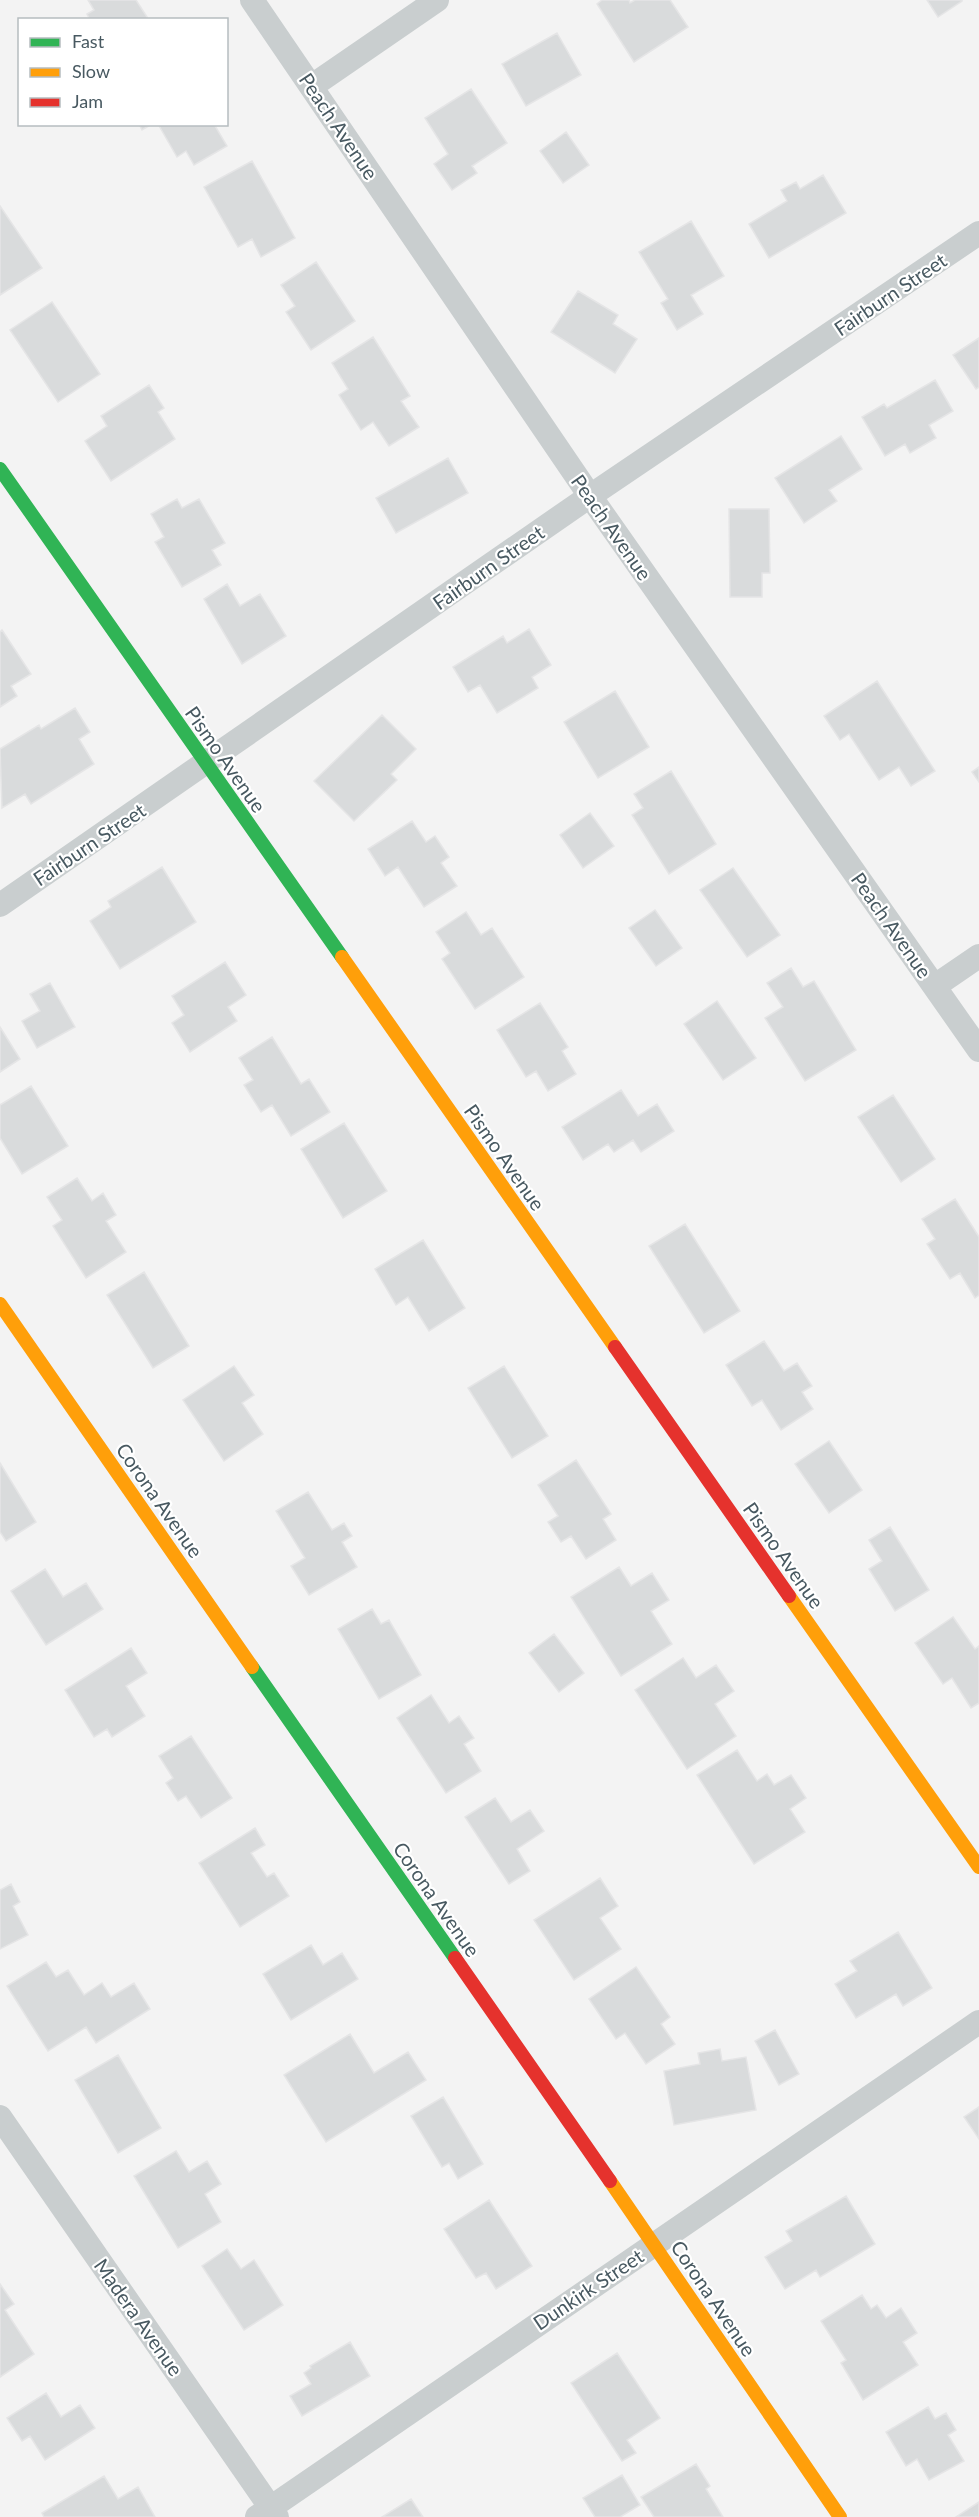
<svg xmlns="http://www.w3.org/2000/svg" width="979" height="2517" font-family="Lato,sans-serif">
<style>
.building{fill:#d9dbdc;stroke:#e5e5e6;stroke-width:1.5}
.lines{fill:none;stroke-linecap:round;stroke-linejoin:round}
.street{stroke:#c9cecf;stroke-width:24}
.fast{stroke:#30b455;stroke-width:14}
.slow{stroke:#ff9f0a;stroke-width:14}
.jam{stroke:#e5322d;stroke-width:14}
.labels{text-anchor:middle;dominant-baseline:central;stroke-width:4.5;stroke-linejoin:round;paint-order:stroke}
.street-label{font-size:20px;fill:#485961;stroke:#fff}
</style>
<rect width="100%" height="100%" fill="#f3f3f3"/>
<path class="building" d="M88,0H136L149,20H90L87,14L94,10Z
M602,0H629L630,3L635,0H670L688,27L634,62L597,4Z
M927,0H962V1L938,17Z
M557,33L581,75L526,106L502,64Z
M471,89L507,143L472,166L477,173L452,190L434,164L448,154L425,118Z
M139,124H152L142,130Z
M158,124H214L227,146L194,165L186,151L177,157Z
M566,132L589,165L563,183L540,151Z
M252,161L295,238L261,257L252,239L238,247L204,187Z
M823,175L846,213L769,258L749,224L787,201L781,190L796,182L800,189Z
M0,206L42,268L0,295Z
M691,221L724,276L691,295L703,314L677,330L661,303L668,299L639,252Z
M316,262L355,321L311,350L286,312L295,306L281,285Z
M578,291L618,315L613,324L637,339L615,373L551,332Z
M52,302L100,374L58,402L10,330Z
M373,337L410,396L401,401L419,427L389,446L373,422L361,430L339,395L348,389L332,363Z
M979,338V387L976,389L953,355Z
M935,380L953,411L929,425L936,438L910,453L905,444L885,456L862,417L884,404L887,408Z
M149,385L164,408L158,412L175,439L111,481L85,441L107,426L101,416Z
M841,436L862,469L829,490L837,501L804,523L775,478Z
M448,458L468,493L396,533L376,498Z
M177,499L182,508L199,499L225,543L212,550L221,565L182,587L155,542L164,537L151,514Z
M729,509H769L770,573H762V597H730Z
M227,584L240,606L260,594L286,636L242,664L204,599Z
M529,629L551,665L532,677L538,688L497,713L480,685L468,692L453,667L503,636L507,643Z
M2,630L31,674L11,686L17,696L0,707V632Z
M877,681L935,771L911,786L899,767L879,780L849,734L840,740L824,716Z
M615,691L649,747L598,778L564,722Z
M75,708L90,732L79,739L94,764L31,804L25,794L2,808L0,749L39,725L41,729Z
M382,715L416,749L391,774L397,780L354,821L314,781Z
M979,767V782L972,772Z
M671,771L716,844L669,874L632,815L643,808L634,794Z
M590,813L614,846L583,868L560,835Z
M412,821L426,842L435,836L449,857L441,863L457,886L424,907L398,867L385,876L368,849Z
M162,867L196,922L120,969L90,921L111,907L108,901Z
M733,868L780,935L747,957L700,890Z
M655,910L682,948L656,966L629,928Z
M466,912L481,935L492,928L524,977L475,1009L442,959L450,953L436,932Z
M225,962L246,995L228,1007L237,1021L190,1052L172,1023L184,1015L172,996Z
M791,968L803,987L814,981L856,1050L805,1081L765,1018L783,1007L767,983Z
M50,983L75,1027L37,1048L22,1021L40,1011L30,994Z
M717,1001L756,1058L723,1080L684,1024Z
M540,1003L568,1047L562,1051L576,1074L548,1091L536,1071L526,1077L497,1030Z
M0,1027L20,1059L0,1072Z
M272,1037L301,1084L309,1079L330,1112L291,1136L272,1105L261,1112L244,1085L253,1080L239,1058Z
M31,1086L68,1146L22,1174L0,1138V1105Z
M621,1090L638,1116L657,1104L674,1131L641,1152L633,1140L614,1152L608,1144L583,1160L562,1127Z
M893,1095L935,1159L901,1182L858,1117Z
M344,1123L387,1191L343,1218L301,1149Z
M77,1178L92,1201L103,1193L116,1215L106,1221L126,1252L86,1278L53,1226L62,1220L47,1197Z
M955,1199L979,1237V1295L975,1298L960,1273L950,1279L927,1244L935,1239L922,1219Z
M685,1224L740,1311L704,1333L649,1246Z
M423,1240L465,1308L429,1331L408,1297L396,1305L375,1269Z
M144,1272L189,1346L153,1368L107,1295Z
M764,1341L784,1371L797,1363L812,1386L802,1392L813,1409L781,1430L762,1400L752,1406L726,1365Z
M234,1366L254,1395L242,1403L263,1434L224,1461L183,1400Z
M504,1366L548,1436L512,1458L468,1388Z
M829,1441L862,1490L829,1513L795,1464Z
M576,1460L611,1514L603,1519L616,1540L586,1559L571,1536L561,1542L548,1522L558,1516L538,1485Z
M0,1463L36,1522L6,1541L0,1532Z
M308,1492L332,1530L344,1523L352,1536L342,1542L357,1567L309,1595L291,1566L305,1558L276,1511Z
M890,1527L929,1590L895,1611L869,1569L882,1561L869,1540Z
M619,1567L631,1586L652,1573L669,1600L651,1611L672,1644L621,1676L571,1597Z
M45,1569L63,1597L86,1583L103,1609L46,1645L11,1591Z
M372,1609L381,1624L389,1620L421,1675L379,1699L338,1629Z
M953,1617L975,1649L979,1646V1703L971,1708L952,1678L943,1684L915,1643Z
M554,1634L584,1673L559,1692L529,1653Z
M131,1648L147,1673L126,1686L145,1716L112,1737L107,1729L94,1737L65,1690Z
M683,1658L696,1678L716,1665L734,1691L715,1704L736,1736L687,1769L635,1690Z
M431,1695L449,1723L459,1716L474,1738L464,1744L481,1771L446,1793L397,1718Z
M191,1736L232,1798L201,1818L186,1796L178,1801L166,1783L173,1778L159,1756Z
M737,1750L757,1781L767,1774L774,1785L791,1775L806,1798L790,1809L805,1832L754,1864L697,1775Z
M495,1798L511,1822L530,1810L544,1831L517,1849L530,1871L509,1884L465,1817Z
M255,1828L265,1845L251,1853L267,1877L274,1873L289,1896L240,1927L199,1863Z
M600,1878L618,1906L600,1918L621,1949L574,1980L534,1920Z
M11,1884L20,1902L13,1906L28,1935L0,1949V1890Z
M898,1932L932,1988L903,2006L896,1994L856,2018L835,1984L857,1971L850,1961Z
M311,1945L323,1965L342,1953L358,1979L291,2020L263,1974Z
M46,1962L56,1977L68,1970L84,1995L102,1983L111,1997L134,1983L150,2009L96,2043L86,2027L48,2051L7,1986Z
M636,1967L670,2017L661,2024L675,2044L646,2064L625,2033L616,2039L589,1999Z
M775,2030L799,2074L779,2085L755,2041Z
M350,2034L374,2073L408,2052L426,2080L326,2142L284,2075Z
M720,2049L722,2061L746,2057L756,2110L674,2125L664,2071L700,2064L698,2053Z
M118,2055L161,2128L118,2153L75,2080Z
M443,2097L483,2164L458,2179L449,2163L442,2167L411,2116Z
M979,2107V2139L964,2117Z
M176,2151L189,2172L207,2161L221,2184L205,2194L221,2222L178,2248L134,2176Z
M846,2196L875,2244L820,2277L816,2270L785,2289L765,2257L792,2241L786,2231Z
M489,2200L532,2266L496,2289L486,2273L476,2278L444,2229Z
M227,2249L241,2269L254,2260L283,2305L244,2330L202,2266Z
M0,2284L14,2304L5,2310L34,2354L0,2377Z
M862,2295L871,2309L877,2305L886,2318L901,2308L917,2333L903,2342L918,2365L863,2400L841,2363L846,2360L821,2321Z
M350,2342L370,2376L302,2416L290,2396L311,2384L304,2373L311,2368L310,2366Z
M617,2353L660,2418L627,2440L636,2453L622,2461L571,2383Z
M46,2393L61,2417L80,2405L95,2428L45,2460L30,2436L22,2441L7,2418Z
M928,2407L935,2419L946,2413L956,2430L948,2435L964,2461L929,2480L917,2459L906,2466L886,2432Z
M696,2464L710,2486L706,2489L723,2517H654L641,2497Z
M622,2475L640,2505L620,2517H595L583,2498Z
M104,2476L118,2499L138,2487L155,2517H44L42,2513Z
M411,2499L423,2517H382Z
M979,2502V2517H956Z"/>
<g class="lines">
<path class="street" d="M252,0L590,496L979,1050
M312,86L437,0
M0,905L590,496L979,233
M935,986L979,956
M0,2117L277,2517
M257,2517L979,2022"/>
<path class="fast" d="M0,469L342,957
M252,1667L455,1958"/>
<path class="slow" d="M342,957L615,1347
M0,1304L252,1667
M789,1596L979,1867
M610,2181L840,2517"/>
<path class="jam" d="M615,1347L789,1596
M455,1958L610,2181"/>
</g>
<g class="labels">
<g class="street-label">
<text transform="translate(339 126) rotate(56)">Peach Avenue</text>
<text transform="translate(890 294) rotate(-34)">Fairburn Street</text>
<text transform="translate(612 527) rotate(55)">Peach Avenue</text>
<text transform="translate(488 567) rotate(-35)">Fairburn Street</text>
<text transform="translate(226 759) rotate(55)">Pismo Avenue</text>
<text transform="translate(89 844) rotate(-34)">Fairburn Street</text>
<text transform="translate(892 925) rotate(55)">Peach Avenue</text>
<text transform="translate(505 1157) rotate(55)">Pismo Avenue</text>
<text transform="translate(160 1500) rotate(55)">Corona Avenue</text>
<text transform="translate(784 1555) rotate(55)">Pismo Avenue</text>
<text transform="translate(437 1899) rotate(55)">Corona Avenue</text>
<text transform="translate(588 2289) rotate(-34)">Dunkirk Street</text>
<text transform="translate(714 2298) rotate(56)">Corona Avenue</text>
<text transform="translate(139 2317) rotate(55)">Madera Avenue</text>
</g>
</g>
<rect x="18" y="18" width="210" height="108" fill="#ffffff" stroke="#b6bdc0" stroke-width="1.5"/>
<rect x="30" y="38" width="30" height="9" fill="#30b455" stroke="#b6bdc0" stroke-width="1.5"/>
<text x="72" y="48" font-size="18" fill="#485961">Fast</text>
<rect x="30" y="68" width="30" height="9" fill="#ff9f0a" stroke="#b6bdc0" stroke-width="1.5"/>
<text x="72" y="78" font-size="18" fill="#485961">Slow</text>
<rect x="30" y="98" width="30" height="9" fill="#e5322d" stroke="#b6bdc0" stroke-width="1.5"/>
<text x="72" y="108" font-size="18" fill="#485961">Jam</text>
</svg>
